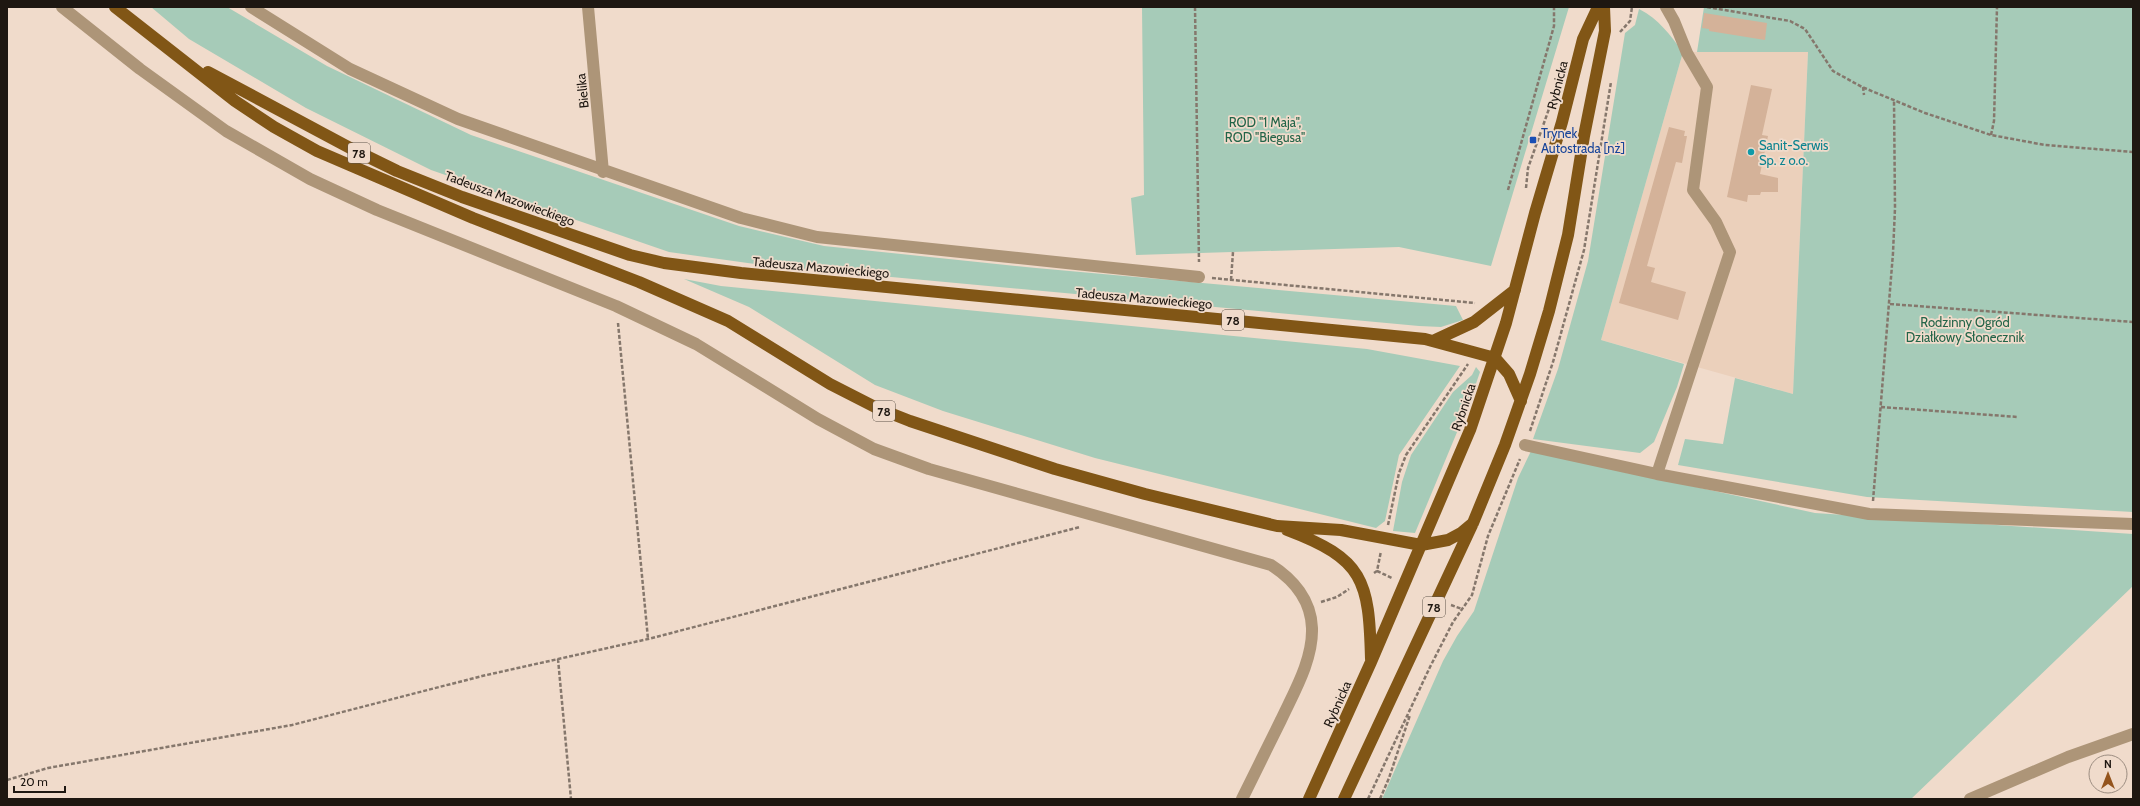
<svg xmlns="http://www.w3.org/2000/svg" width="2140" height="806" font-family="Cabin,sans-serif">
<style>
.built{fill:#ebd0bb}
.green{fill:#a6cbb8}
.building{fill:#d4b299}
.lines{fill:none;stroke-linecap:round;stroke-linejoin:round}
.path{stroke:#85776c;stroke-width:2.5;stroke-dasharray:4 2;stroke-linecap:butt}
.minor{stroke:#ad9578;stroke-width:12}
.major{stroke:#815616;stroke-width:12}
.transit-dot{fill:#1a4fb4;stroke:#f0dbcb;stroke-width:1.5}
.culture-dot{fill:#0f9aa8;stroke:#f0dbcb;stroke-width:1.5}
.labels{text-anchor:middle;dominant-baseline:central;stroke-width:3.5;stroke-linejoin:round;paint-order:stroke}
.shield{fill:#f0dbcb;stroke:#5d5249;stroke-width:1}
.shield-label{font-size:12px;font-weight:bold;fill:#1e1711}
.street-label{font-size:13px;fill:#1e1711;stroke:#f0dbcb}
.park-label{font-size:13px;fill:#226448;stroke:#f0dbcb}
.transit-label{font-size:13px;fill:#164399;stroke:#f0dbcb;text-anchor:start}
.culture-label{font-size:13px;fill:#0d838f;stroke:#f0dbcb;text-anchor:start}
</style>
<rect width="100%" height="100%" fill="#f0dbcb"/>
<path class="built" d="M1808,51L1793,394L1601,340L1683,52Z"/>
<path class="green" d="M151,7H227L327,66L471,135L739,226L824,246L1036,268L1456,306L1463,320L1441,327L1419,326L762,265L669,252L431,170L306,108L189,39Z
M1142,7H1569L1491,266L1399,247L1136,255L1131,198L1144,195Z
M1704,7H2133V512L1867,497L1678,465L1685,439L1723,444L1735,378L1793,394L1808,52H1697Z
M1639,9C1659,19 1670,35 1683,52L1601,340L1684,364L1677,387L1654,442L1640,453L1533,439L1558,369L1588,261L1625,33L1635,25Z
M684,279L721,286L1367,349L1460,366L1399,455L1385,521L1376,528L1095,458L943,411L875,385L749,307Z
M1476,367L1480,372L1470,401L1415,533L1393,531L1402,482L1411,455L1453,392L1472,375Z
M1531,451L1815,513L2133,534V586L1911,799H1382L1443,661L1457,636L1474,611L1518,478Z"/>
<path class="building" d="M1704,13L1767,23L1765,40L1709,31V29L1702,28Z
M1751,85L1772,89L1762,135L1768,136L1760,174L1778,178V192H1761L1760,195H1748L1747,202L1727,197Z
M1669,127L1685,131L1684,136H1687L1682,163L1676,162L1647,266L1655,268L1651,282L1686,292L1678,320L1619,303Z"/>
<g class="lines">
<path class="path" d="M1195,7L1199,262
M1707,7L1790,21L1805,29L1833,71L1862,87L1925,113L1991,135L2045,145L2133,152
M1620,32L1630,21L1632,7
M1863,87L1864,95
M1991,135L1994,121L1997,7
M1526,188L1528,168L1550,106
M1508,190L1554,26V7
M1212,278L1475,303
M1231,280L1233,252
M1890,304L2133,322
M618,323L648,639
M1881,407L2018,417
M1530,431L1553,362L1584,250L1611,82
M1873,501L1893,253L1895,208L1894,100
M1388,525L1399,473L1406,455L1468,364
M1377,571L1392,578
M1374,573L1377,571L1381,551
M1321,602L1337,597L1349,589
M1451,605L1462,609
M558,659L571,799
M7,780L48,768L292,725L482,676L648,639L1080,527
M1368,799L1430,667L1453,622L1472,595L1488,536L1520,459
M1380,799L1389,778L1410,715"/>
<path class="minor" d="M62,7L140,69L226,131L310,179L377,210L616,306L696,344L818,419L874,449L929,469L1271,565C1293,579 1311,600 1312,628C1313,660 1294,692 1281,720C1268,746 1255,773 1242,799
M251,7L350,69L458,119L741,218L817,237L1199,277
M588,7L603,172
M1525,445L1657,474L1869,514L2133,524
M1657,474L1730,252L1716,222L1693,190L1707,87L1687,53L1674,21L1666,7
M1970,799L2068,757L2133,734"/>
<path class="major" d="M115,7L235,101L274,127L317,151L473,218L639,282L728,321L830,384L877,408L910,421L1055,469L1145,494L1277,526L1341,530L1421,545L1448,540L1461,533L1473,523
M208,72L352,149L397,171L462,197L630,255L664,263L741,273L1425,339L1495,358L1509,374L1521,401
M1433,341L1474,322L1515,290
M1287,530C1364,559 1369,580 1371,659
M1309,799L1371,662L1470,430L1506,323L1535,213L1562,122L1583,39L1598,7
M1344,799L1473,523L1505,445L1530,374L1549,311L1568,235L1584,136L1605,31L1604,7"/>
</g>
<rect class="transit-dot" x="1529" y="136" width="8" height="8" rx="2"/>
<circle class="culture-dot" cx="1751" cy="152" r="4"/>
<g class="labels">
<g class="shield">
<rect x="348" y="143" width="22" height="20" rx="3"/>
<rect x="1222" y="310" width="22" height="20" rx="3"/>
<rect x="873" y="401" width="22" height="20" rx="3"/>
<rect x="1423" y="597" width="22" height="20" rx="3"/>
</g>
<g class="shield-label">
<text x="359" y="153">78</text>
<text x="1233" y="320">78</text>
<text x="884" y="411">78</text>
<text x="1434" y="607">78</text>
</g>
<g class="street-label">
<text transform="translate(1557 85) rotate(-76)">Rybnicka</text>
<text transform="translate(582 91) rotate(-96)">Bielika</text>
<text transform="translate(510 198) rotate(20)">Tadeusza Mazowieckiego</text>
<text transform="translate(821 267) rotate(5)">Tadeusza Mazowieckiego</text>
<text transform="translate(1144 298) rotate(5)">Tadeusza Mazowieckiego</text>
<text transform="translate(1463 407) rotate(-71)">Rybnicka</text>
<text transform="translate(1337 704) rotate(-66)">Rybnicka</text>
</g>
<g class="park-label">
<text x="1265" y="122">ROD "1 Maja",<tspan x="1265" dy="15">ROD "Biegusa"</tspan></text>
<text x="1965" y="322">Rodzinny Ogród<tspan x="1965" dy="15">Działkowy Słonecznik</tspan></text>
</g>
<g class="transit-label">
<text x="1541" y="133">Trynek<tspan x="1541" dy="15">Autostrada [nż]</tspan></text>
</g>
<g class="culture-label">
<text x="1759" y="145">Sanit-Serwis<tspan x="1759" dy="15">Sp. z o.o.</tspan></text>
</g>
</g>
<rect width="2140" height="806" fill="none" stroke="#1e1711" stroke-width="16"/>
<g transform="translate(2108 774)"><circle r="19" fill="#f0dbcb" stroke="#9c8d81"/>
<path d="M0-3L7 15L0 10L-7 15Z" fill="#94541d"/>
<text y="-6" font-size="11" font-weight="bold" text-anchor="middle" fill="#1e1711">N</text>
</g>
<path d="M14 786v6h51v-6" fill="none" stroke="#1e1711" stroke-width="2"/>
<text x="20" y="786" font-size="12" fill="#1e1711" stroke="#f0dbcb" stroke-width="3" paint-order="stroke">20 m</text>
</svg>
